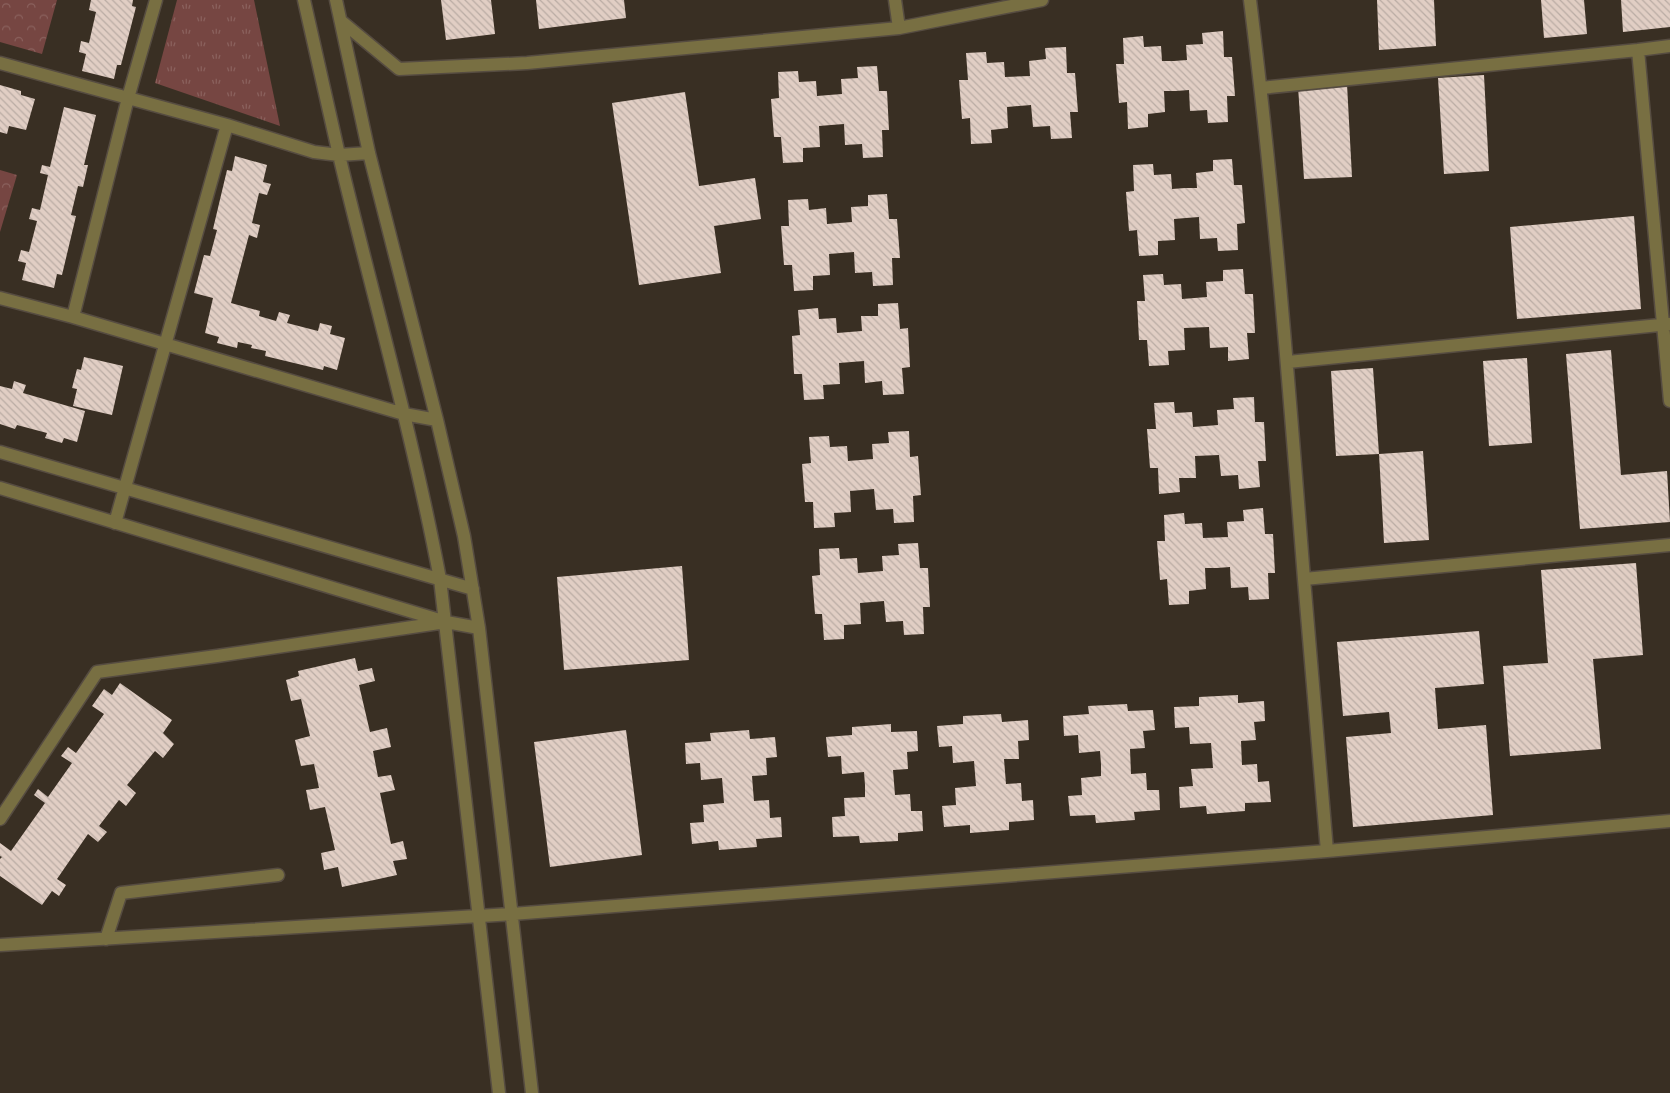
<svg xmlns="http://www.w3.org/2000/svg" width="1670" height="1093" font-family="'Exo 2',sans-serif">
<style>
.grass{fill:url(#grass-tufts)}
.park{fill:url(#park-crowns)}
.building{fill:url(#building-back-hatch)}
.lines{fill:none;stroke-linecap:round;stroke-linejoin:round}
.minor-casing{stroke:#564c41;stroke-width:15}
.minor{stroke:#786f42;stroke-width:12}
</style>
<defs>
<pattern id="grass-tufts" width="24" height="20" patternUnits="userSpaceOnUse" patternTransform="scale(1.25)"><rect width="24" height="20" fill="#764642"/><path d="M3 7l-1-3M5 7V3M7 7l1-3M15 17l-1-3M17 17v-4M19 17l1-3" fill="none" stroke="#8a615d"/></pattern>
<pattern id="park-crowns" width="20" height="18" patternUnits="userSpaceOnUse" patternTransform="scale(1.25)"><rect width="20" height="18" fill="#764642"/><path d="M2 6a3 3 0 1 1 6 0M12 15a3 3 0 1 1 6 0" fill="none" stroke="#8a615d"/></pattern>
<pattern id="building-back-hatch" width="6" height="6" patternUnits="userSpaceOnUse" patternTransform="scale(1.25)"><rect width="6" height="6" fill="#e1cec4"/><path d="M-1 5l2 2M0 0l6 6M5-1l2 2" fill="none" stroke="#baaca4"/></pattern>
</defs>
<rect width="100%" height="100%" fill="#392f23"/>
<path class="grass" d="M177,0H254L280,126L155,83Z"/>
<path class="park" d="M0,0H57L42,54L0,42Z
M0,170L17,175L0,232Z"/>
<path class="building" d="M91,0H133L132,6L136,7L121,65H117L114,79L82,71L86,54L79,52L81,41L89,43L96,12L89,10Z
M441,0H491L495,34L446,40Z
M536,0H624L626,18L539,29Z
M1377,0H1434L1436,46L1379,50Z
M1541,0H1584L1587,34L1544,38Z
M1621,0H1670V27L1623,32Z
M1223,31L1224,57H1232L1235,96H1227L1228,122L1208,123L1207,110L1190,111L1189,90L1176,91H1164L1165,112L1148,114V127L1128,129L1127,102L1119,103L1116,64H1124L1123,38L1143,36L1144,47L1161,46L1162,61H1174L1187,60L1186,45L1203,44L1202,33Z
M1066,47L1067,73H1075L1078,112H1070L1072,138L1051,139L1050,126L1033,127L1031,105L1007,107L1008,128L991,130L992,143L971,144L970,118L962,119L959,80H968L966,53L986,52L987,63L1004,62L1005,77L1030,76L1029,61L1046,59L1045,48Z
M877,66L879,91H887L889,130H882L883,157L863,158L862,144L845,145L844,124L831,125L819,126L820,147L803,148V162L783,163L781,137H774L771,99L779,98L778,72L798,71L799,82L816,81L817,96L829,95L842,94L841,79L858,78L857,67Z
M1484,75L1489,171L1444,174L1438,78Z
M1347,84L1352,177L1304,179L1298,86Z
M0,85L21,91V95L35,99L26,130L9,126L7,134L0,132Z
M685,92L699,186L755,178L761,219L714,226L721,273L639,285L612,103Z
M64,107L96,115L84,165H88L83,187L78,186L71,215L76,216L62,275L57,274L54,288L22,280L26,263L18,261L21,250L29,252L37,221L29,219L32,208L40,210L48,175L40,173L42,165L50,167Z
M235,156L267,165L263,182L271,184L267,195L259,193L252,223L260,225L257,238L249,235L231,303L260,311L259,316L276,321L279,312L290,315L287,323L318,331L320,323L332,326L330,334L345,338L337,370L324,366L323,370L265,356L266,351L251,348L252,345L238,342L237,348L217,343L219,337L205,333L213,298L194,293L204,255L210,256L217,230L213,229L227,170L232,171Z
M1232,159L1234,185H1242L1245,223L1237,224L1238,250L1218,251L1217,238L1200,239L1199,217L1186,218L1174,219L1175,240L1158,241V255L1139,256L1137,230L1129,231L1126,192L1134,191L1133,165L1153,164L1154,175L1171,174L1172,189L1185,188H1197L1196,173L1213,171V160Z
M887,194L889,219H897L900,258H892L893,285L873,286L872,272L855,273L854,252L841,253L829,254L830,275L813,276V290L794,291L792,265H784L781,226H789L788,200L808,199L809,210L826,208L827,224L839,223L852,222L851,207L868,206V195Z
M1634,216L1641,309L1517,319L1510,227Z
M1243,269L1245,294H1253L1255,333H1247L1249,359L1228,361V347L1210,348L1209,327L1184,328L1185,350L1168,351L1169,365L1149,366L1147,340H1139L1137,301H1145L1143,275L1163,274L1164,285L1181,284L1182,299L1207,297L1206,282L1223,281V270Z
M898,303L900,329L908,328L910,367L902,368L904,394L883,395L882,381L865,383L864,361L839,363L840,384L823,385L824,399L804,400L802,374H794L792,336L800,335L798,310L818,308L819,319L836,318L837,333L862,331L861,316H878V304Z
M1611,350L1621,475L1667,471L1670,522L1580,529L1566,354Z
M84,357L123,366L112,415L73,406L77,389L72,388L77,369L81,370Z
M1527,358L1532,443L1489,446L1483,361Z
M1373,368L1379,454L1336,456L1331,371Z
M14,381L26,385L23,393L85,411L77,442L64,438L62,443L45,438L47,433L17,425L15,429L0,424V386L12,389Z
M1254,397L1255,422H1264L1266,461H1258L1260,487L1239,489L1238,475L1221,476L1219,455L1195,456L1196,478H1179L1180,492L1159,494L1158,468H1150L1147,429H1156L1154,403L1174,402L1175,413L1192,412L1193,427L1218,425L1217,410L1234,409L1233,398Z
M909,431L910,457L918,456L921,495L913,496L914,522L894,523L893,509L876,510L874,489L850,491L851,512L834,513L835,527L814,528L813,502H805L802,464L811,463L809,437L829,436L830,447L847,446L848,461L873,459L872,444L889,443L888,432Z
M1423,451L1429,540L1384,543L1379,454Z
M1263,508L1265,534H1273L1275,573H1268L1269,599L1249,600L1248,587L1231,588L1230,567L1217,568H1205L1206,589L1189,591V604L1169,605L1167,579L1160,580L1157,541H1165L1164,515L1184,513L1185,524L1202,523L1203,538L1228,537L1227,522L1244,521L1243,510Z
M918,543L920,568H928L930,607H923L924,634L904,635L903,621L886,622L884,601L860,603L861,624L844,625V639L824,640L822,614H815L812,576L820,575L819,549L839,548L840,559L857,558L858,573L883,571L882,556L899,555L898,544Z
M1636,563L1643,655L1593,659L1601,749L1510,756L1503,666L1548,663L1541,570Z
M682,566L689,660L564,670L557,577Z
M1479,631L1484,684L1435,688L1438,729L1486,725L1493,815L1353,827L1346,737L1391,733L1389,712L1343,716L1337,642Z
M355,658L358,671L372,668L375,681L359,685L370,732L387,728L391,747L373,751L378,777L391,775L395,790L380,793L391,844L403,841L407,859L393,861L397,875L342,887L338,867L324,870L321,853L335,850L325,807L310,810L306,790L319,788L314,764L301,766L295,740L310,736L301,699L291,701L286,680L299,676L298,671Z
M120,683L172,720L163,733L174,744L163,758L155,751L127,785L136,793L126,806L119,800L99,826L107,832L98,842L88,834L57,879L66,885L59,896L52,891L42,905L0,876V859L2,857L0,856V843L11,851L45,803L34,795L38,789L48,797L72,763L61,756L68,747L76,753L104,714L92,706L104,689L112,695Z
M1238,695V703L1264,701L1265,721L1254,722L1256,740L1241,741L1242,765L1257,764L1258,782L1269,781L1271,802L1245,803V811L1207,814L1206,806L1180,808L1179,787L1193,786L1191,769L1213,768L1211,743L1190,744L1189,727L1175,728L1174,707L1199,706V697Z
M1127,704L1128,711L1153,710L1155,730L1143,731L1145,748L1130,749L1131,774L1146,773L1147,790H1159L1160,810L1134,812L1135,820L1096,823L1095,815L1070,816L1068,796L1082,795L1081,778L1101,776V764L1100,751L1079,753L1078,735L1064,736L1063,716L1089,714L1088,706Z
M1001,714L1002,722L1028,720L1029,740L1018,741L1019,759H1004L1006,784L1021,783L1022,801L1033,800L1034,820L1009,822V830L970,833V825L944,827L942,806L956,805L955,788L976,786L974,761L953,763L952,746L939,747L937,726L963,724V716Z
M891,724V732L917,731L918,751L907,752L908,769L893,770L895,795L910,794L911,811H922L923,831L898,833V841L860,843L859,836L833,837L832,817L845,816L844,798L865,797V785L864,772L842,774L841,756L828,757L826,737L852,735V727Z
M626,730L642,855L550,867L534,742Z
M749,730L750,739L775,737L777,757L766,758L767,775L752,776L753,789L754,801L769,800L770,818L781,817L782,837L756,839L757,847L719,850L718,841L692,844L690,823L704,822L703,805L724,803L722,778L701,780L700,763L686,764L685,743L711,741L710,733Z"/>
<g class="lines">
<g class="minor-casing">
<path id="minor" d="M304,0C316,52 327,104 339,155C373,297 413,436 440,579L499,1093
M336,0L369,153L437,420L464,536L479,628L532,1093
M895,0L899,28
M1250,0C1274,193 1289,386 1304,579
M341,21L399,69L527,63L899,28L1042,0
M1638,50L1670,46
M0,63L227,125L314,152L339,155L369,153
M1261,88L1638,50L1670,401
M0,298L73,317L404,414L437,420
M73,317L128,98L156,0
M1288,362L1670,324
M0,452L473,589
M0,488L446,622L479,628
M115,523L227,125
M0,819L97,672L217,656L446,622
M1327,851L1304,579L1670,545
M106,939L121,893L278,875
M0,945L512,914L1327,851L1670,821"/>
</g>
<use href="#minor" class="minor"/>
</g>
</svg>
